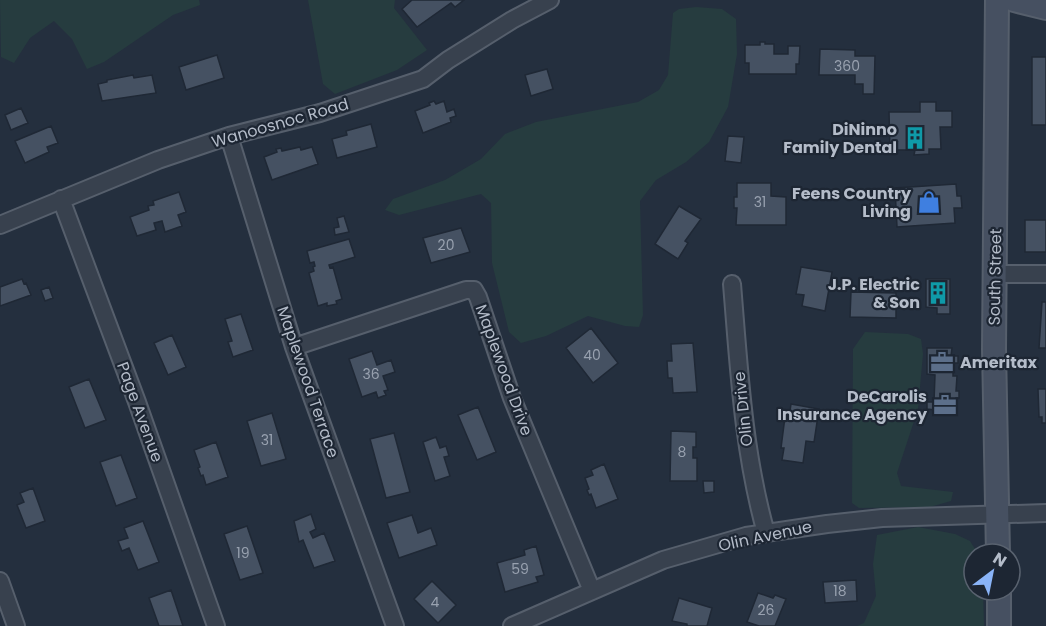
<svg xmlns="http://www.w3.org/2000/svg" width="1046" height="626" font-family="Poppins,sans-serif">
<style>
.green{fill:#263c3f}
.building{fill:#455162;stroke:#1f2835;stroke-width:1.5}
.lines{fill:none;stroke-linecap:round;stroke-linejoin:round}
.minor-casing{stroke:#565f6c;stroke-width:20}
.secondary-casing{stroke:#565f6c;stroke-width:26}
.minor{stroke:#38414e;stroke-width:16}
.secondary{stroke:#465061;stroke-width:22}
.labels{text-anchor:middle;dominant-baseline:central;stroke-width:4.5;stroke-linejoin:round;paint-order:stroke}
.number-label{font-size:14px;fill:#98a1af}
.street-label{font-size:16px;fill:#b4bcc9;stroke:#1d2633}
.poi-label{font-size:16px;font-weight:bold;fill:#b4bcc9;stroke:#1d2633;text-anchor:end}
</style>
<rect width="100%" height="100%" fill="#242f3e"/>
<path class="green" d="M0,0H199L200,5L173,15L104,62L87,69L72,39L54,21L30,38L14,63L1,57Z
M308,0H395L394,8L427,50L397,70L335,94L323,84Z
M696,7L722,9L736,19L737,54L728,107L709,142L686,162L656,180L640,201L643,315L639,327L625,326L588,316L546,336L521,343L509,332L492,263L491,203L481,194L399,215L385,210L393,199L445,180L481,159L505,134L536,122L638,102L659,90L668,75L673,13L679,9Z
M865,332L908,334L921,339L923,354L918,409L897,473L901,486L953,492L951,501L930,507L859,508L852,503L853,349Z
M918,527L955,534L970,541L978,554H974V590H983L984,626H857L864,623L876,596L873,564L877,535Z"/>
<path class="building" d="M412,0H464L455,7L451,3L417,27L402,9Z
M760,42H765V44H774V54H788V46H800L799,64H796V74H749V63H745V45H760Z
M820,49L855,50V56H875L874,94H863V84H855V75H819Z
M217,55L224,78L186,90L179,67Z
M1032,57H1046V125H1032Z
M547,69L553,89L531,96L525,75Z
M133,75L134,78L152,75L156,93L102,101L98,84L107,82V80Z
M434,101L436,104L444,101L447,112L454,109L456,116L450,118L451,122L423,133L415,111L430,105L429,103Z
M920,102H936V111H952V127H940L941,149H929V154L914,155L915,150H890L889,112H920Z
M21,108L28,123L11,130L5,115Z
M371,124L377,147L337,158L332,139L347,135L346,131Z
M51,126L58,143L47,147L49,152L25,163L15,141Z
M728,136L744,137L741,163L725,161Z
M300,147L301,150L312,147L318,164L272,180L264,157L277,152L276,149L281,148L282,151Z
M737,183H771V196L786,197V225H736L737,208H734V197H737Z
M956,184L957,196H961L962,208H954L955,223L897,227L895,188Z
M179,192L186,212L178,215L182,226L165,232L162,221L154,223L156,230L137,236L130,217L149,210L148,206L154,205L153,201Z
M679,206L701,219L685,241L688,243L678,259L655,244Z
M344,216L349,232L335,235L334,228L339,227L337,218Z
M1025,220H1046V252H1025Z
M461,228L470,252L431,263L423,238Z
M349,239L355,257L329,265L330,268L333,267L342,299L336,301L337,304L327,306V303L318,306L309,273L314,271L313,267L315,266L314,262L310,263L307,251Z
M801,267L832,272L825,311L802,306L804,295L796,294Z
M22,279L24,284L26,283L31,295L0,306V287Z
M926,279H950V314H937V308L926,307Z
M49,287L53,298L45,301L41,290Z
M851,292L896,293V318L850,317Z
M1042,302H1046V348H1039Z
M241,314L253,350L233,357L228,342L232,341L225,319Z
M591,328L618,363L593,383L566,348Z
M172,335L186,367L168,375L154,343Z
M693,343L697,392L673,393L672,378H668L667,361H672L671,344Z
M927,348H952L951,356H958V363H953V376H957L956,391H959V398H956L955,414L935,413V410L927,409V402H934L935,375L927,374Z
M372,351L377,365L391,360L395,372L383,376L388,390L384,391L386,395L378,398L376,392L362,397L349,359Z
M89,379L106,420L85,428L69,387Z
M1038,389H1046V423H1042V417H1039Z
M791,404L819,409L814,442L806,441L803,463L782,460L784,448H781L785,417L789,418Z
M478,407L496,452L477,460L458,415Z
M272,413L286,459L261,466L247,421Z
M671,431L696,432V447H693V458H697V481H670Z
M394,433L410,492L386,498L370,439Z
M436,437L440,448L446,446L449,456L444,457L450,476L435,481L423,442Z
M216,442L228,477L206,485L203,475L201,476L198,468L200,467L194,450Z
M121,455L137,498L116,506L100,462Z
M604,464L618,499L596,508L591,494L589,495L587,490L589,489L585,478L593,475L591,470Z
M703,481H714V492L704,493Z
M33,488L45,521L26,528L17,505L24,502L20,493Z
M311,514L316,529L310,532L313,538L324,533L335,561L314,568L303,540L299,542L294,521Z
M412,515L418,533L431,528L437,545L399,558L387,523Z
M143,521L159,562L138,570L129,548L122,551L118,541L128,538L124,528Z
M247,526L263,573L240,580L224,534Z
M536,546L544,575L536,577L538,582L505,592L497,563L525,555L524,550Z
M856,580L857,601L825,603L823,582Z
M432,581L456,605L438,623L414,599Z
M171,590L183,626H159L149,598Z
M758,593L773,598L775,595L786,599L775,626H759L747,622Z
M679,598L712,608L707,626H687V624L672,621Z"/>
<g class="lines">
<g class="minor-casing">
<path id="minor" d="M229,136L294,347L395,626
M61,199L137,402L216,626
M0,225L158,160L229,136L320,113L423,79L448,60L512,20L550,0
M995,274H1046
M732,284C739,368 743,451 766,533
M294,347L466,290H474L478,297L512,398L592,591
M0,581L16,626
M512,626L663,560L746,536L827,524L882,518L1046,513"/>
</g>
<g class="secondary-casing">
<path id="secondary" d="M997,0L994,349L998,554
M1014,0L1046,8
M999,590V626"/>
</g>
<use href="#minor" class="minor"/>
<use href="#secondary" class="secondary"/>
</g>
<defs>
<g id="building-bare" transform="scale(1.8)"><path d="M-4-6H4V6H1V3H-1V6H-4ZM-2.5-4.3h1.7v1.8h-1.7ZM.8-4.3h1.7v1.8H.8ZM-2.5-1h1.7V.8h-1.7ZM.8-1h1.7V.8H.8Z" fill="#0f9aa8" stroke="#1d2633" stroke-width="2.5" paint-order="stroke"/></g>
<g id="shop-bare" transform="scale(1.8)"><path d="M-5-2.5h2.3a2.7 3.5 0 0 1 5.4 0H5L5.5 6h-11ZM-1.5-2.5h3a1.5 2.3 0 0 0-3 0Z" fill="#3f7fe0" stroke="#1d2633" stroke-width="2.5" paint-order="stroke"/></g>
<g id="office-bare" transform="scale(1.8)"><path d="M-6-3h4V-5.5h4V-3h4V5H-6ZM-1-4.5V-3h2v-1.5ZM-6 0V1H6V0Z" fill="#5c6f8a" stroke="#1d2633" stroke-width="2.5" paint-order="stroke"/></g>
</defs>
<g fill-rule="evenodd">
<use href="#building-bare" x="915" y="138"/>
<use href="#shop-bare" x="929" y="202"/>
<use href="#building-bare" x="938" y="293"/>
<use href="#office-bare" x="942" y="362"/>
<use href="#office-bare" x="945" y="405"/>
</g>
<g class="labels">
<g class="number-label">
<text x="847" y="66">360</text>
<text x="760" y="202">31</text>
<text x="446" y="245">20</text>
<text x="592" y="355">40</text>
<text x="371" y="374">36</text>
<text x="267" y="440">31</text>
<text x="682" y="452">8</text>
<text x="243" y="553">19</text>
<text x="520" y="569">59</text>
<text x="840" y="591">18</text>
<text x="435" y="602">4</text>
<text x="766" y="610">26</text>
</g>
<g class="street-label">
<text transform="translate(280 123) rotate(-16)">Wanoosnoc Road</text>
<text transform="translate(995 277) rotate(-89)">South Street</text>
<text transform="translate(504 370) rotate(70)">Maplewood Drive</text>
<text transform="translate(308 382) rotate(71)">Maplewood Terrace</text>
<text transform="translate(743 409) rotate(-96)">Olin Drive</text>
<text transform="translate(140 412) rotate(70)">Page Avenue</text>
<text transform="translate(765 536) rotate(-12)">Olin Avenue</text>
</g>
<g class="poi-label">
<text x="897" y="129">DiNinno<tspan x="897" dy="18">Family Dental</tspan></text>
<text x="911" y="193">Feens Country<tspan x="911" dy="18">Living</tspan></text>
<text x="920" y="284">J.P. Electric<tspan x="920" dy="18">&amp; Son</tspan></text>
<text x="960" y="362" text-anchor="start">Ameritax</text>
<text x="927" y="396">DeCarolis<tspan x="927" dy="18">Insurance Agency</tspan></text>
</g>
</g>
<g transform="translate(992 572) rotate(32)"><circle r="28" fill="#1d2633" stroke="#59626f" stroke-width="1.5"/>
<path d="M0-4.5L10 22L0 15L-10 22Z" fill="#8ab4f8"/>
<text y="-9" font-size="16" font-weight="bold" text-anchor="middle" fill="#b4bcc9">N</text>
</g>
</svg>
